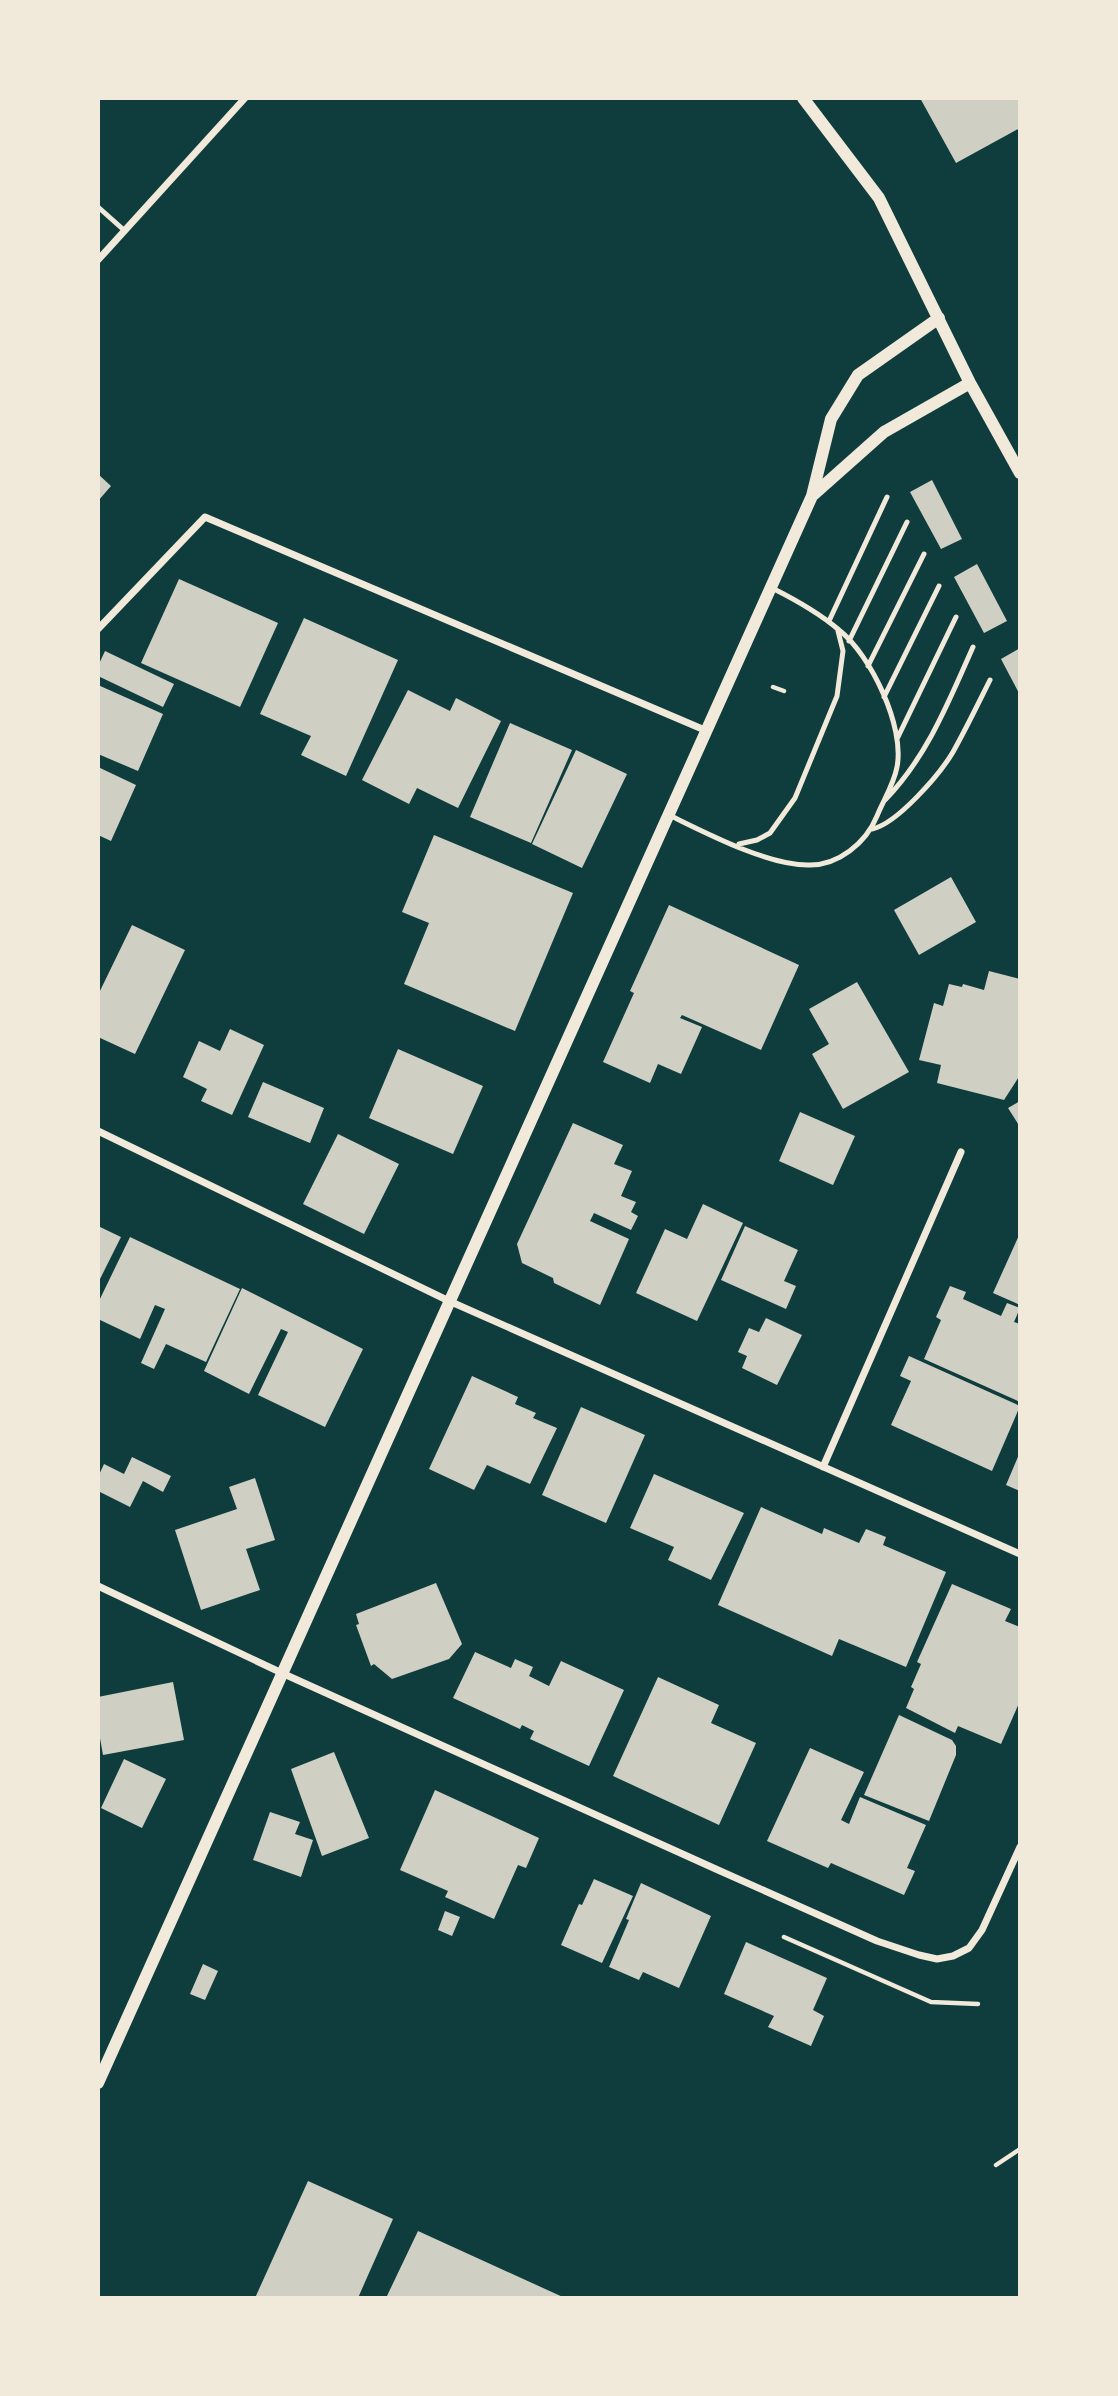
<svg xmlns="http://www.w3.org/2000/svg" width="1118" height="2396" font-family="'IBM Plex Sans',sans-serif">
<style>
.building{fill:#cfcfc3}
.lines{fill:none;stroke-linecap:round;stroke-linejoin:round}
.path{stroke:#f1e9da;stroke-width:4.5}
.service{stroke:#f1e9da;stroke-width:5}
.minor{stroke:#f1e9da;stroke-width:7}
.tertiary{stroke:#f1e9da;stroke-width:12}
</style>
<rect width="100%" height="100%" fill="#0f3d3e"/>
<path class="building" d="M920,98H1020V128L956,163Z
M98,474L111,486L98,501Z
M932,480L962,539L941,549L910,492Z
M977,564L1007,621L984,633L954,577Z
M179,579L278,623L240,707L141,663Z
M304,618L398,660L346,776L301,755L311,736L260,714Z
M1020,648V695L1001,659Z
M105,651L174,684L163,707L98,676V666Z
M98,685L163,714L138,771L98,754Z
M408,690L450,711L456,698L501,721L458,808L417,788L409,804L362,780Z
M510,723L572,750L531,843L470,817Z
M576,750L627,774L582,868L532,844Z
M98,767L136,785L111,841L98,835Z
M434,835L573,893L515,1031L404,984L429,923L402,912Z
M951,877L976,922L919,955L894,910Z
M669,905L799,965L761,1050L682,1015L680,1018L702,1027L681,1074L658,1064L650,1083L603,1062L634,993L630,991Z
M132,925L185,950L135,1054L98,1037V995Z
M989,971L1020,979V1075L1004,1100L937,1083L941,1065L919,1060L934,1003L943,1006L949,984L962,987L963,984L984,990Z
M857,982L909,1072L843,1109L812,1054L829,1044L809,1009Z
M230,1029L264,1045L232,1115L201,1101L207,1089L183,1077L199,1041L220,1051Z
M398,1049L483,1086L453,1154L369,1118Z
M263,1082L324,1108L310,1143L248,1117Z
M1020,1101V1127L1008,1108Z
M800,1112L855,1136L833,1185L779,1161Z
M573,1123L623,1145L614,1164L632,1171L621,1196L636,1202L631,1212L638,1216L631,1230L594,1213L590,1221L629,1239L600,1305L554,1283L553,1278L522,1263L517,1244Z
M338,1134L399,1164L364,1234L303,1204Z
M703,1204L743,1223L697,1321L636,1293L665,1229L687,1239Z
M98,1226L121,1237L98,1283Z
M745,1226L798,1250L784,1281L796,1286L786,1309L721,1280Z
M1020,1233V1305L993,1293Z
M130,1237L240,1289L206,1362L166,1344L154,1369L141,1363L165,1309L155,1305L140,1339L98,1319V1303Z
M950,1286L966,1292L963,1299L1001,1316L1007,1303L1020,1308L1014,1322L1020,1324V1402L924,1359L941,1320L936,1317Z
M242,1288L363,1349L325,1427L258,1395L288,1332L281,1329L249,1394L204,1371Z
M766,1318L802,1335L777,1385L742,1368L747,1356L738,1352L749,1328L759,1332Z
M909,1356L1020,1406L992,1471L891,1425L911,1381L900,1376Z
M472,1376L518,1397L515,1404L536,1413L533,1418L557,1428L530,1484L487,1465L474,1490L429,1469Z
M581,1407L645,1435L606,1523L542,1495Z
M1020,1452V1491L1006,1485Z
M132,1457L171,1476L163,1492L143,1481L130,1507L98,1491V1477L104,1464L124,1474Z
M654,1474L744,1513L711,1580L668,1560L674,1547L630,1528Z
M255,1478L275,1540L246,1549L260,1590L201,1610L175,1530L237,1509L229,1487Z
M761,1507L822,1534L824,1528L859,1543L866,1529L886,1537L883,1545L946,1572L906,1667L839,1639L832,1656L718,1605Z
M436,1583L462,1644L449,1659L392,1679L374,1664L371,1666L356,1625L359,1624L356,1614Z
M952,1584L1011,1609L1005,1621L1020,1627V1701L1001,1744L958,1726L955,1733L906,1708L914,1689L911,1687L921,1664L917,1662Z
M475,1652L511,1668L515,1659L533,1667L529,1676L549,1686L561,1661L624,1690L589,1766L530,1739L534,1731L522,1725L520,1729L453,1698Z
M658,1677L719,1705L711,1723L756,1743L719,1825L613,1776Z
M173,1682L184,1740L103,1755L98,1727V1697Z
M899,1715L952,1740L956,1746V1755L929,1821L864,1795Z
M810,1748L864,1772L841,1820L849,1824L860,1797L926,1825L907,1868L915,1871L904,1895L831,1863L828,1868L767,1841Z
M334,1752L369,1838L322,1856L291,1769Z
M124,1759L166,1779L142,1828L101,1808Z
M435,1790L539,1838L526,1868L518,1865L494,1919L445,1897L448,1891L400,1870Z
M270,1812L300,1822L295,1834L313,1840L301,1877L253,1860Z
M594,1879L633,1896L602,1963L561,1945L579,1904L582,1905Z
M641,1883L711,1916L679,1988L643,1972L639,1980L609,1967L629,1920L626,1919Z
M445,1911L460,1917L452,1936L438,1930Z
M746,1942L827,1978L813,2010L824,2016L811,2046L768,2027L774,2016L724,1994Z
M203,1964L218,1971L205,2000L190,1994Z
M308,2181L393,2219L365,2282L358,2298H255Z
M418,2231L565,2298H386Z"/>
<g class="lines">
<path class="path" d="M773,687L784,691
M784,1937L931,2002L978,2004
M996,2165L1020,2149"/>
<path class="service" d="M98,207L125,231
M829,621L887,497
M849,641L907,522
M868,666L924,554
M884,697L939,586
M897,739L956,617
M885,800C927,757 949,701 973,647
M669,815C706,833 767,865 808,865C838,866 866,843 877,816C883,801 894,784 897,767C905,727 871,655 839,630C818,612 796,600 772,588
M872,829C897,824 940,774 953,752C966,729 978,704 990,680
M739,844L757,840L770,833L795,798L837,696L843,651L838,631"/>
<path class="minor" d="M98,260L245,98
M98,629L205,517L707,731
M98,1131L449,1301L1020,1554
M823,1467L961,1152
M98,1586L284,1674L718,1870L877,1941L919,1955L937,1959L953,1956L969,1948L982,1930L1020,1847"/>
<path class="tertiary" d="M803,98L879,198L970,383L1020,473
M812,496L884,432L970,383
M98,2083L812,496L831,419L858,375L939,318"/>
</g>
<rect width="1118" height="2396" fill="none" stroke="#f1e9da" stroke-width="200"/>
</svg>
